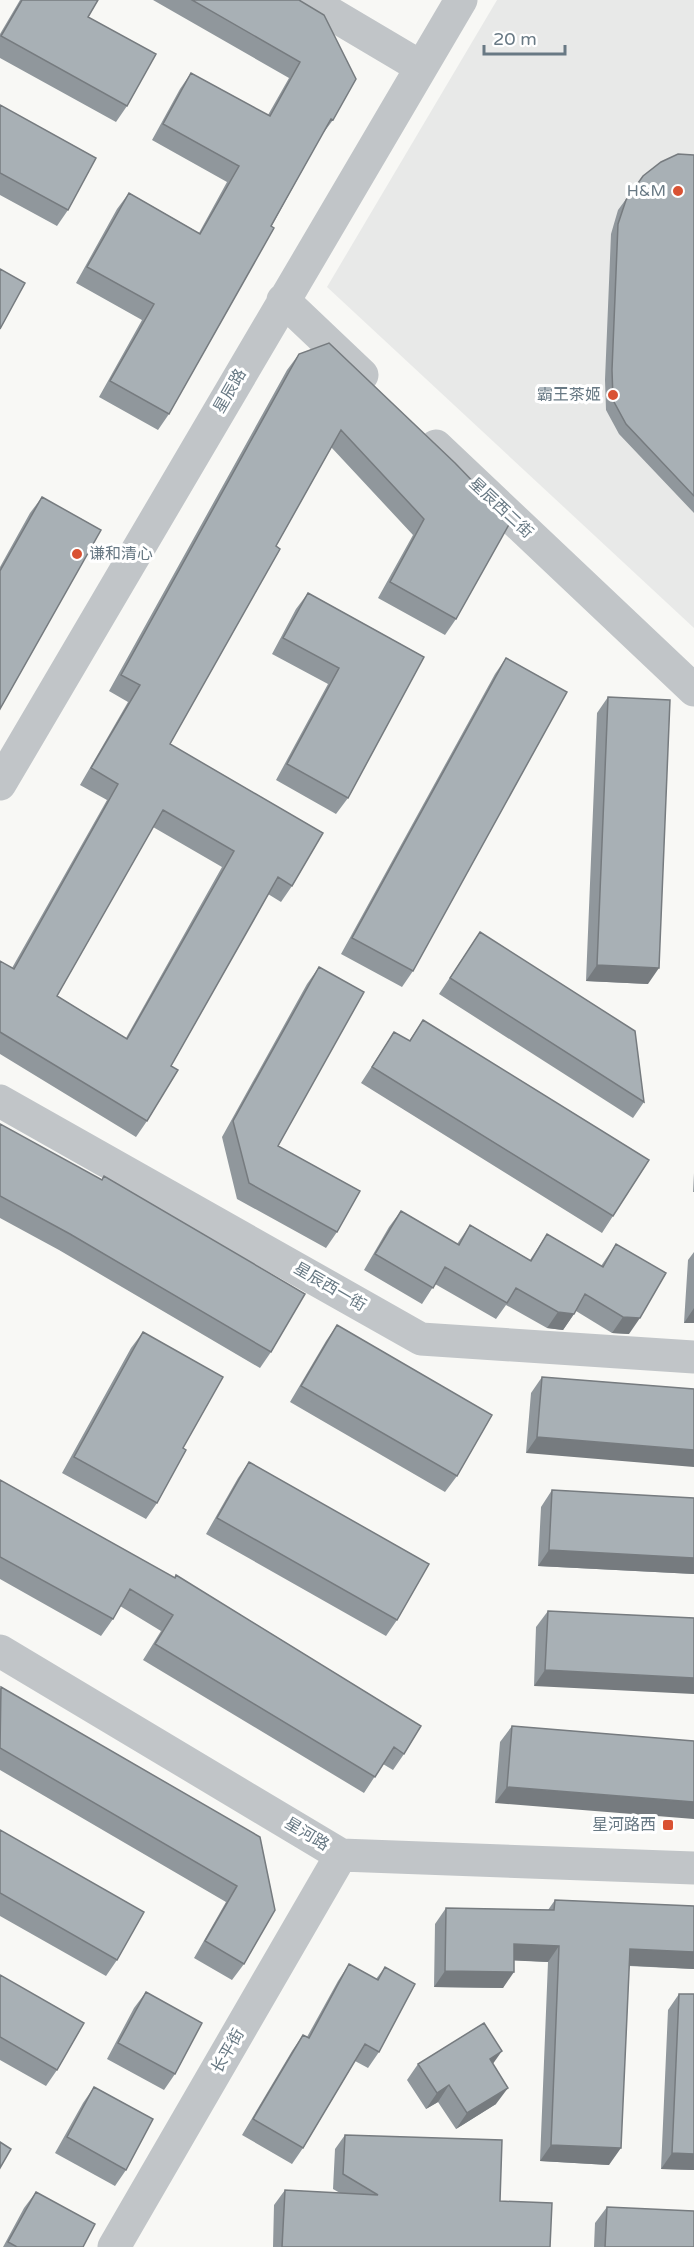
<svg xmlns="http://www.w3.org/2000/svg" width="694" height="2247" font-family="'Varela Round','Noto Sans SC',sans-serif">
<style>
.built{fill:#e8e9e8}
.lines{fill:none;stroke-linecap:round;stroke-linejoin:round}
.minor{stroke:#c1c5c8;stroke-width:33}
.wall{fill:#90979c;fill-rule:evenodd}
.shaded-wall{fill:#767b7f}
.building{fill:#a8b0b5;stroke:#767b7f;stroke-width:1.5;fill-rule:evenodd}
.poi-dot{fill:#d95233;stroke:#fff;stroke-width:2}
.labels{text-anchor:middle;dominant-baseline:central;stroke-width:6;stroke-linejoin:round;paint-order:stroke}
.poi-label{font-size:16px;fill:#687984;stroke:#fff;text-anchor:end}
.street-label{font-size:16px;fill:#687984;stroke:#fff}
</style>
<rect width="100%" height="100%" fill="#f8f8f5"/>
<path class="built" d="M497,0H694V628L327,287Z"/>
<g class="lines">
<path class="minor" d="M308,0L421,67
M283,300L362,375
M436,446L694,690
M0,784L461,0
M0,1101L421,1339L694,1357
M0,1651L341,1855L694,1868
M114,2247L341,1855"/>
</g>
<path class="wall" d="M20,0H98L88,17L127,106L116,122L0,58V34Z
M153,0H299L333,120L321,136L169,414L158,430L99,397L142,320L76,283L117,209L129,193L199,233L227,182L152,140L180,89L191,73L268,115L289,78Z
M0,105L68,210L57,226L0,195Z
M694,155V513L619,434L606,410L605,380L611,234L618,210L643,176Z
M299,354L455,463L456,619L445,635L378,598L413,535L331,447L276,546L170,744L292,886L281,902L268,894L171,1066L147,1121L136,1137L0,1054V961L12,968L107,800L80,785L128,702L109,691L287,370ZM153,827L222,867L126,1038L57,996Z
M42,497L0,709V567L30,513Z
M308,593L424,657L348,798L336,814L276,780L328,684L272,654L296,609Z
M506,658L413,971L402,987L341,954L495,674Z
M608,697L648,984L586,981L597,713Z
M480,932L644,1102L633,1118L439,994Z
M319,967L278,1146L337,1232L326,1248L237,1199L222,1137L307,984Z
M423,1020L613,1216L602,1233L361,1083L394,1032L409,1041Z
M0,1124L271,1352L260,1368L59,1250L0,1218Z
M694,1173V1192H693Z
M401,1211L457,1244L470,1225L530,1260L547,1234L601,1266L616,1244L629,1334L612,1333L576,1311L563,1330L547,1328L506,1305L496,1319L435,1284L422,1304L364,1270L389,1227Z
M694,1252V1323H684L688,1260Z
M337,1325L457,1476L445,1492L290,1402L326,1341Z
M143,1332L183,1448L157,1503L146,1519L62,1473L131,1348Z
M542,1377L694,1389L526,1453L531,1393Z
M249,1462L397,1620L386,1636L206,1534L238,1478Z
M0,1480L404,1754L393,1770L383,1764L364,1793L143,1660L161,1631L120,1606L113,1619L101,1636L0,1579Z
M552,1490L694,1498V1574L538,1566L541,1507Z
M548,1611L694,1618L534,1686L536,1627Z
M0,1688L260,1837L244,1964L232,1980L194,1958L226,1902L0,1770Z
M512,1726L694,1741L495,1803L500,1742Z
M0,1830L117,1960L106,1976L0,1916Z
M555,1900L694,1906V1969L629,1966L609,2165L540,2161L548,1962L514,1960L503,1988L434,1987L435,1924L446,1908L548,1910Z
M349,1964L376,1979L385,1967L379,2052L368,2068L355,2061L303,2148L292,2164L242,2135L292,2051L303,2035L307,2037L338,1981Z
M0,1975L57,2070L46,2086L0,2060Z
M146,1992L175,2074L164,2090L107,2059L134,2008Z
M679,1994L694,2170L661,2169L668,2010Z
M418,2064H493L496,2104L456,2129L438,2102L426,2109L407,2080Z
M94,2087L126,2170L115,2186L55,2153L83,2103Z
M345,2135L500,2201L550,2247H273L274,2205L285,2190L340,2193L333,2189L335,2149Z
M36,2192L83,2247H3L24,2208Z
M607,2207L694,2247H594L595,2223Z"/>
<path class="shaded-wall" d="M597,965L659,968L648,984L586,981Z
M694,1308V1323H684Z
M558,1312L574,1314L563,1330L547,1328Z
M623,1317L640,1318L629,1334L612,1333Z
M537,1437L694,1450V1467L526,1453Z
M549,1550L694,1558V1574L538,1566Z
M545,1670L694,1678V1694L534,1686Z
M507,1787L694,1802V1819L495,1803Z
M514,1944L559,1946L548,1962L503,1960Z
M630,1949L694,1952V1969L618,1965Z
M445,1971L514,1972L503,1988L434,1987Z
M502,2051L490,2068V2059Z
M449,2085L438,2102L426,2109L437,2093Z
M508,2088L496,2104L456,2129L467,2113Z
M551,2145L621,2148L609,2165L540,2161Z
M672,2153L694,2154V2170L661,2169Z"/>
<path class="building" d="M22,0H98L88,17L156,54L127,106L1,36Z
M192,0H299L324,15L356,79L333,120L331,119L271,226L274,228L169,414L110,381L154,304L87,267L129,193L200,234L239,166L163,124L191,73L270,116L300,62Z
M0,105L96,158L68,210L0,173Z
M678,154L694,155V496L626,424L613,400L612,370L618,224L626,200L643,176L661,162Z
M0,269L25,283L0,329Z
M329,343L455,463L511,521L456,619L390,582L424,519L341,430L276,546L280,549L170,744L323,833L292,886L278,877L171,1066L178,1070L147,1121L0,1032V961L14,969L118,784L91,768L140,685L121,675L299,354ZM163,810L234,851L127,1039L57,996Z
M42,497L101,530L0,709V571Z
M308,593L424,657L348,798L287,764L339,668L283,638Z
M506,658L567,692L413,971L352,938Z
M608,697L670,700L659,968L597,965Z
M480,932L635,1031L644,1102L450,978Z
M319,967L364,992L278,1146L360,1191L337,1232L249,1183L233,1121Z
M423,1020L649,1160L613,1216L372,1067L394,1032L410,1041Z
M0,1124L102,1180L104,1176L305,1294L271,1352L70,1234L0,1196Z
M401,1211L459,1245L470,1225L531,1261L547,1234L603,1267L616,1244L666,1273L640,1318L623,1317L585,1294L574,1314L558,1312L516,1288L507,1303L445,1267L433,1288L375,1254Z
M337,1325L492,1415L457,1476L301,1386Z
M143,1332L223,1377L183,1448L186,1450L157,1503L74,1457Z
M542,1377L694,1389V1450L537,1437Z
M249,1462L429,1564L397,1620L217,1518Z
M0,1480L175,1578L176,1575L421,1726L404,1754L394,1747L375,1777L155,1644L173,1615L130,1589L113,1619L0,1557Z
M552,1490L694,1498V1558L549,1550Z
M548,1611L694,1618V1678L545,1670Z
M1,1687L260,1837L275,1910L244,1964L205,1941L237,1886L0,1748Z
M512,1726L694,1741V1802L507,1787Z
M0,1830L144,1912L117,1960L0,1893Z
M555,1900L694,1906V1952L630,1949L621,2148L551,2145L559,1946L514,1944V1972L445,1971L446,1908L554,1910Z
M349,1964L378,1980L385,1967L415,1984L379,2052L365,2044L303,2148L253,2119L303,2035L309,2038Z
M0,1975L84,2023L57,2070L0,2037Z
M146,1992L202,2023L175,2074L118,2043Z
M679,1994H694V2154L672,2153Z
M484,2023L502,2051L490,2059L508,2088L467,2113L449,2085L437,2093L418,2064Z
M94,2087L153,2119L126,2170L67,2137Z
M345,2135L502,2140L500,2201L552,2203L550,2247H282L285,2190L378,2195L343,2174Z
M0,2142L11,2149L0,2168Z
M36,2192L95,2224L83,2247H17L8,2242Z
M607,2207L694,2211V2247H605Z"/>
<g class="poi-dot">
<circle cx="678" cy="191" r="6"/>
<circle cx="613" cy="395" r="6"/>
<circle cx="77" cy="554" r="6"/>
<rect x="662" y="1819" width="12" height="12" rx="3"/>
</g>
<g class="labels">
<g class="poi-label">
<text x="666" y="191">H&amp;M</text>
<text x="601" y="395">霸王茶姬</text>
<text x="89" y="554" text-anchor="start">谦和清心</text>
<text x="656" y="1825">星河路西</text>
</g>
<g class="street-label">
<text transform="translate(230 391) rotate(-60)">星辰路</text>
<text transform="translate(501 508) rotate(43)">星辰西二街</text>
<text transform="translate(330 1287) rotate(30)">星辰西一街</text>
<text transform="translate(307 1834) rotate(31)">星河路</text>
<text transform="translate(228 2051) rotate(-60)">长平街</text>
</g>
</g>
<path d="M484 45v9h81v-9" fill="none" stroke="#687984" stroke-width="3"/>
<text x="493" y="45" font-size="18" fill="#687984" stroke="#ffffff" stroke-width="4.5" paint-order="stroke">20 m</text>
</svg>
